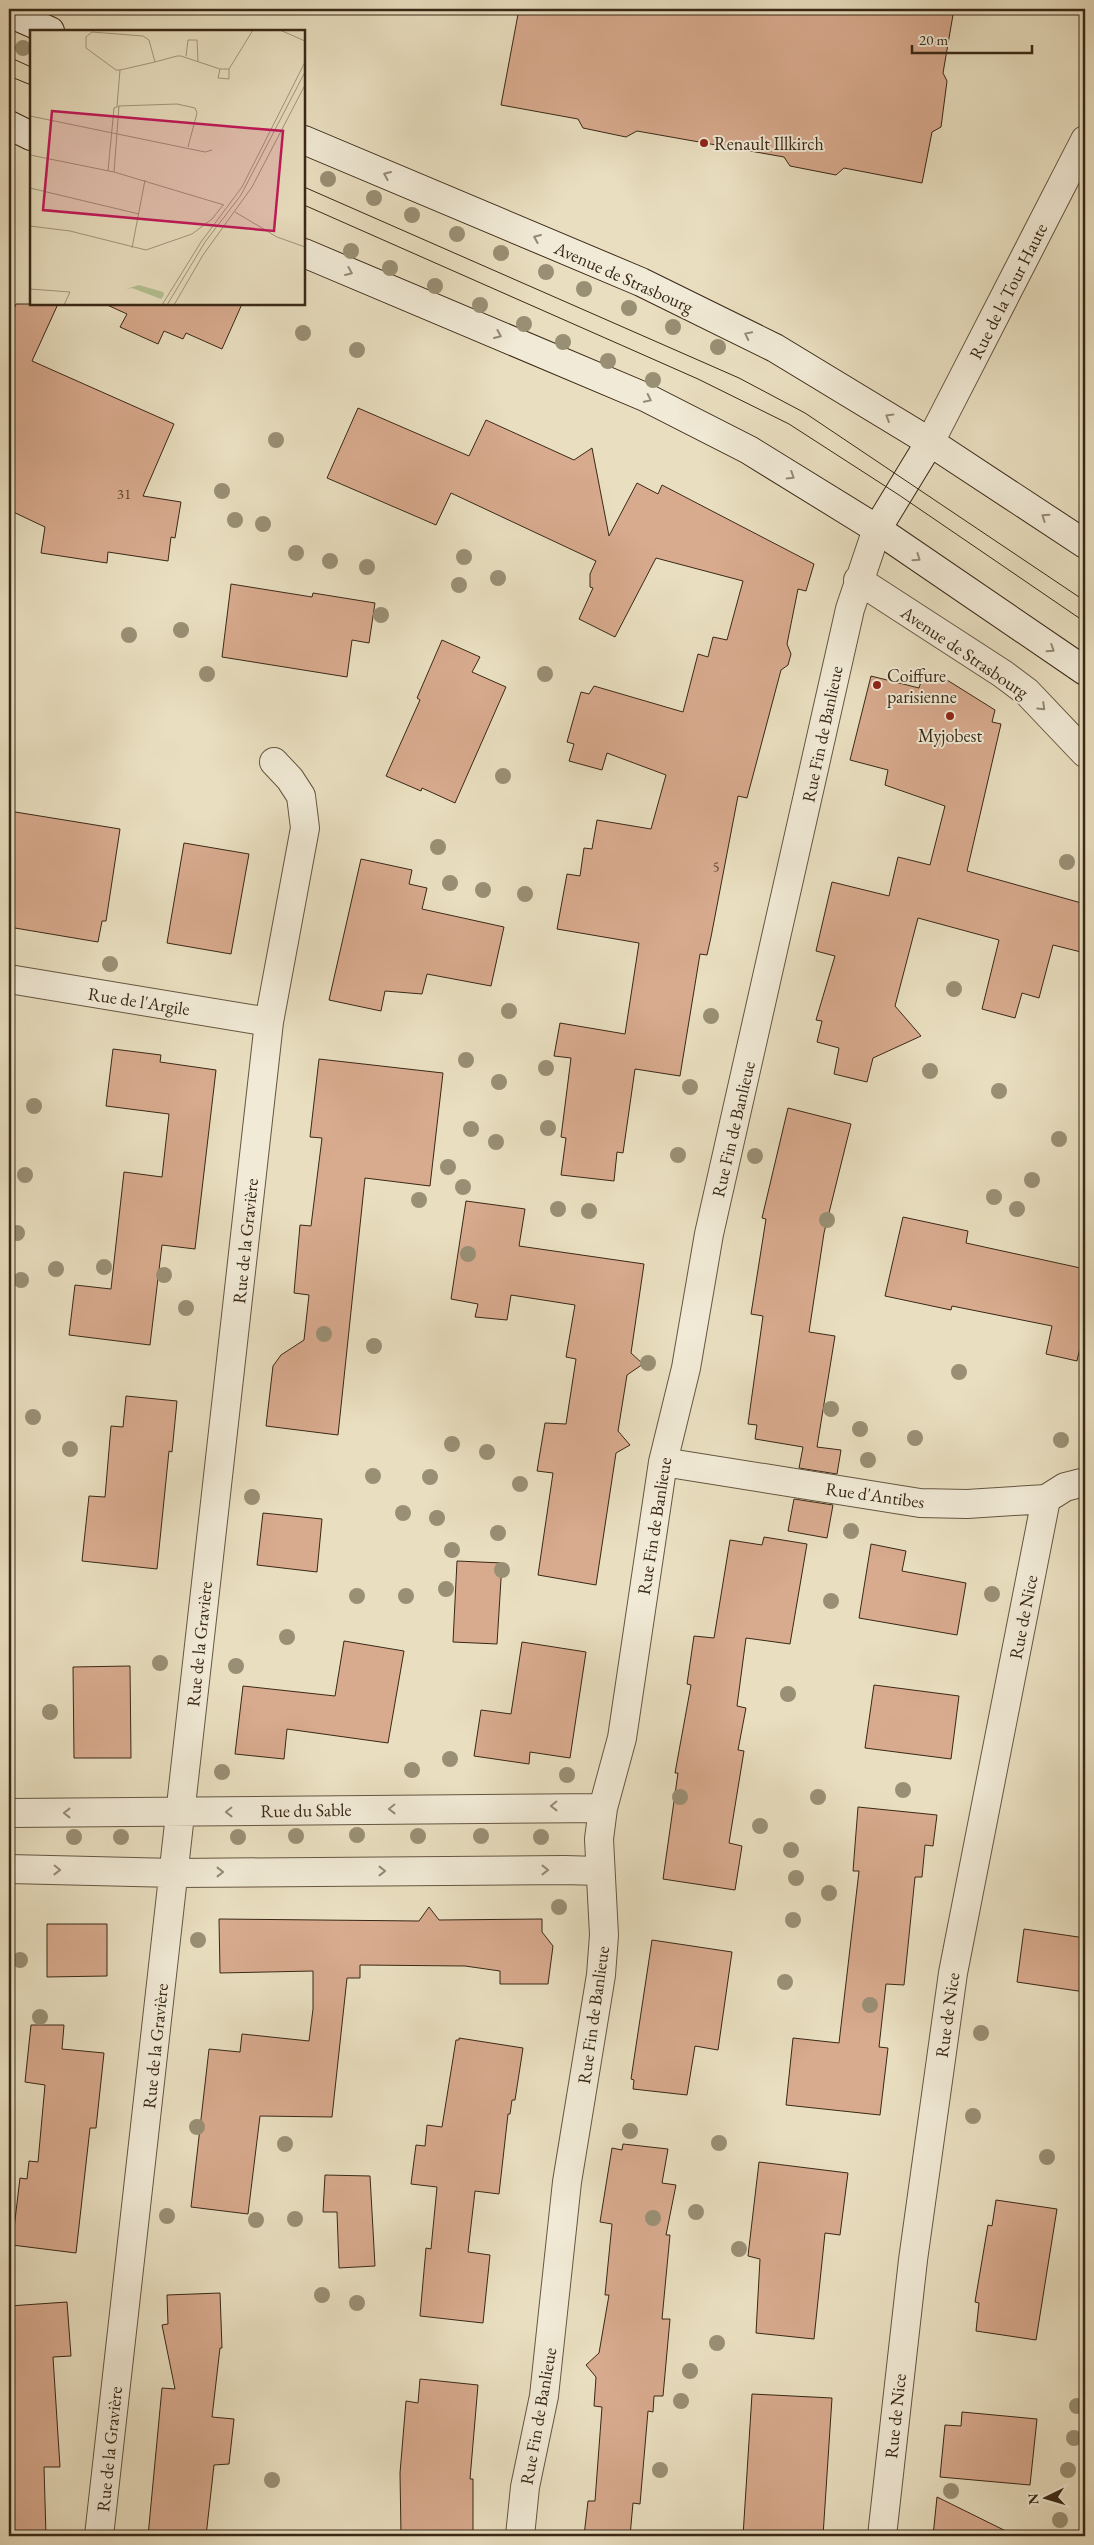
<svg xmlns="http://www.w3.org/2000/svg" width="1094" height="2545" font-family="'EB Garamond',serif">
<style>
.building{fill:#d8aa8e;stroke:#392816}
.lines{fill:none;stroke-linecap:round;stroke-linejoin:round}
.street-casing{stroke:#655640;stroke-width:30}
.secondary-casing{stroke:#392816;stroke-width:30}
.street{stroke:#f1ead6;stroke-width:28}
.secondary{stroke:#f1ead6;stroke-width:28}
.tram{stroke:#392816;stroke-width:1}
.tree{fill:#998f74}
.oneway{stroke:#958976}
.poi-dot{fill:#8f2418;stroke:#f1ead6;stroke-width:2}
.labels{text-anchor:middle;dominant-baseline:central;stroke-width:4;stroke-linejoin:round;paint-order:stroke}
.number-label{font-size:15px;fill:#614834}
.poi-label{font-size:18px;fill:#392816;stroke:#f1ead6;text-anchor:start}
.street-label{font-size:18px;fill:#392816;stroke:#f1ead6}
.inset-road{fill:none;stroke:#a3967c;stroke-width:1}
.view{fill:#c2185b;fill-opacity:0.15;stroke:#c2185b;stroke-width:2.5}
.inset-edge{fill:none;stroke:#392816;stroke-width:2.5}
</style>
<rect width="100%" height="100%" fill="#e9dfc0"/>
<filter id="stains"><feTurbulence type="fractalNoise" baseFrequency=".004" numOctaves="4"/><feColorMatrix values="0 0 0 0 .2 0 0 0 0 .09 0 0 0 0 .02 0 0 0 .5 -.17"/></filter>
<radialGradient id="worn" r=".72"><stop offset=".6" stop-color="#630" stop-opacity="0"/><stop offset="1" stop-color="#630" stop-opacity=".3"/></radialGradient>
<path class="building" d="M519,9H954L943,73L947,81L941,127L932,132L922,183L844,168L836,175L790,166L784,157L637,131L626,137L583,128L578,119L501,105Z
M16,304H58L32,361L174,424L143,496L181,502L175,538L171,537L168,561L108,552L107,563L41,553L45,527L9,510V320Z
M105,304H242L222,349L186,333L183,339L164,331L158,344L120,327L127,314Z
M358,408L469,456L486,420L574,460L592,448L609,536L637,483L658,494L662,485L814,564L806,591L798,589L787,644L791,654L788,665L781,670L747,798L738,796L711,937L707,955L700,954L680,1076L635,1069L623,1153L617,1152L614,1181L561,1175L566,1138L561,1137L571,1058L554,1056L560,1023L625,1034L639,943L557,929L567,874L580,876L584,848L592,849L597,820L651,829L666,775L607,753L602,770L569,761L574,744L567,742L581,692L589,694L594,686L683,712L698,654L708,657L713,637L727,640L743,581L656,558L615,637L579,619L593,588L590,587V574L596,561L451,493L436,525L327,478Z
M231,584L312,597L313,593L375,603L369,643L352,640L347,677L222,657Z
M442,640L480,657L472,672L506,687L455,803L422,788L421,791L386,776L420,700L417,698Z
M924,672L947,680L995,710L992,722L1001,724L967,871L1085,904V953L1053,945L1039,998L1022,993L1015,1018L982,1009L999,940L918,918L895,1006L921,1036L873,1058L867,1082L834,1074L839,1048L817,1042L822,1021L816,1020L835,956L816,951L832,882L889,896L898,857L930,865L945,806L885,785L888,770L850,760L871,676L919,688Z
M9,811L120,829L106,921H102L98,942L9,927Z
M184,843L249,854L231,954L167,943Z
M361,859L412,870L409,884L427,888L422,909L504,927L491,986L427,974L422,994L385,991L381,1011L329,1000Z
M113,1049L161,1055L160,1062L216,1070L195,1249L162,1245L150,1345L69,1335L75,1285L111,1289L124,1172L162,1177L169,1114L106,1106Z
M319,1059L443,1073L430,1186L365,1178L338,1435L266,1426L273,1366L281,1355L304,1340L309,1295L294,1293L300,1225L311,1226L322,1138L310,1137Z
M788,1108L851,1124L824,1233L809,1332L835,1336L817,1447L841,1450L837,1474L799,1468L803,1447L755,1439L757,1425L748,1424L763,1316L751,1314L766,1219L762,1218Z
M466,1201L525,1209L519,1246L644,1264L631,1353L643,1364L627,1375L618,1431L630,1445L616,1453L596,1585L538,1575L553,1473L537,1471L545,1423L566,1424L576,1359L566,1357L575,1305L511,1295L507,1320L475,1317L478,1304L451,1299Z
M903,1217L968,1231L966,1243L1085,1269V1325L1077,1361L1046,1354L1052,1326L952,1306L951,1310L885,1296Z
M126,1396L177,1401L172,1452L169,1451L157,1569L82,1561L89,1496L105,1497L111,1426L123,1427Z
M794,1499L833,1505L827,1538L788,1531Z
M263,1513L322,1519L317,1572L257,1565Z
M764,1537L807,1544L790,1644L746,1638L737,1706L746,1708L738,1750L744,1751L729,1843L742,1846L735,1890L663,1879L678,1773H675L691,1685L687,1684L694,1636L714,1638L730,1540L762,1545Z
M871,1544L906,1551L902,1571L966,1583L957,1635L859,1618Z
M457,1561L502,1563L497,1644L453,1642Z
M344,1641L404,1651L388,1743L287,1729L284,1759L235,1754L243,1686L335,1696Z
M522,1642L586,1652L570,1758L530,1752L529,1764L474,1756L481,1710L511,1714Z
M130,1666L131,1758H74L73,1667Z
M874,1685L959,1696L951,1759L865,1748Z
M858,1807L937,1815L933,1846L925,1845L922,1877H915L904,1985L886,1984L879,2047L888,2048L880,2115L786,2105L793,2038L839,2043L859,1871H853Z
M429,1907L439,1920L542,1919V1932L553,1946L548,1984H500V1971L465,1966L360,1965V1978H347L332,2117L260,2116L248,2214L191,2207L209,2049L240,2052L242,2034L309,2041L313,2009V1971L220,1973L219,1919L419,1921Z
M47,1924H107V1976L47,1977Z
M1024,1929L1085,1938V1992L1017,1982Z
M652,1940L732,1952L718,2050L695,2046L687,2095L633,2089L634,2080L631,2079Z
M31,2025H64L62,2049L104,2053L96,2128H90L76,2253L12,2245L20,2178L27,2179L29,2161L38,2162L45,2085L25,2082Z
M459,2038L523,2048L515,2100H512L510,2114H508L499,2194L475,2191L468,2252L490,2255L483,2323L420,2316L426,2248L431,2249L437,2187L411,2184L416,2145L425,2146L427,2125L442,2127L456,2040H459Z
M623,2144L668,2149L662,2183L676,2185L666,2235H670L662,2319H670L663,2396H654L653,2412L648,2411L640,2504L633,2503L630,2536H584L588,2501H595L602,2407L594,2406L596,2377L586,2365L599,2353L609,2295H605L612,2224L600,2222L612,2148L622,2150Z
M759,2162L848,2173L840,2235L825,2233L814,2339L756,2333L760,2259L748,2256Z
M325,2175L370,2176L375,2266L339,2268L337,2212H323Z
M996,2200L1057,2209L1036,2340L976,2331L979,2303L975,2302L988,2225L992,2226Z
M220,2293L222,2348H220L212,2417L234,2419L229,2464L214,2465L206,2536H148L162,2388L175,2389L162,2325L168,2324L167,2295Z
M67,2302L71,2356L53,2357L60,2467H44L46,2536H9V2404H14L9,2306Z
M420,2379L478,2385L470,2479H473V2536H401L400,2473L406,2401L418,2403Z
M752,2394L832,2398L823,2536H743Z
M962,2412L1037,2419L1030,2485L940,2477L945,2425L961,2426Z
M937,2497L1016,2536H933Z"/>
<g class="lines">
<g class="street-casing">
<path id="street" d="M930,442L1085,140
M858,580L1003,674L1027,692L1085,753
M9,979L269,1022
M663,1462L920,1503L967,1504L1046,1499L1065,1487L1085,1482
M9,1813L603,1808
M9,1869L175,1873L564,1870L599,1871
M99,2536L269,1022L305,828L301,796L290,779L274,762
M520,2536L525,2487L544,2396L567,2182L601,1975L604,1935L599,1839L603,1808L622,1738L663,1462L686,1368L709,1234L850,609L877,529
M882,2536L913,2260L953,1973L1046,1499"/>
</g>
<g class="secondary-casing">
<path id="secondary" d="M9,13L50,31
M9,125L31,136
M304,140L641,282L775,348L930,442L1085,544
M304,253L645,397L749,450L877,529L1085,671
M877,529L930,442"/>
</g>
<use href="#street" class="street"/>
<use href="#secondary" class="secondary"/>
<path class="tram" d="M9,57L31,67
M9,76L31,85
M304,187L739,378L805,413L1085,601
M304,205L698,379L789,424L899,495L1085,622"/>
</g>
<g class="tree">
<circle cx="23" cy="48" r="8"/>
<circle cx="328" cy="179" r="8"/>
<circle cx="374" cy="198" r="8"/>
<circle cx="412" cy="215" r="8"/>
<circle cx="457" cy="234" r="8"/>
<circle cx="351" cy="251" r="8"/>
<circle cx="501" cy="253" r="8"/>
<circle cx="390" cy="268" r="8"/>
<circle cx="546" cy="272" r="8"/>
<circle cx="435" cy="286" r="8"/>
<circle cx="584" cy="289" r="8"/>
<circle cx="480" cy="305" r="8"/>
<circle cx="629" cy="308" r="8"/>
<circle cx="524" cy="324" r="8"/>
<circle cx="673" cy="327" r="8"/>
<circle cx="303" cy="333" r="8"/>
<circle cx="563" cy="342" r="8"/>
<circle cx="718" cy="347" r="8"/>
<circle cx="357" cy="350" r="8"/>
<circle cx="608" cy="361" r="8"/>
<circle cx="653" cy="380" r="8"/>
<circle cx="276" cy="440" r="8"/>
<circle cx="222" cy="491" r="8"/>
<circle cx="235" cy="520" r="8"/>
<circle cx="263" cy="524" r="8"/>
<circle cx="296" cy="553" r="8"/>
<circle cx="464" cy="557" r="8"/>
<circle cx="330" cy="561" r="8"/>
<circle cx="367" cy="567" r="8"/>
<circle cx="498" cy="578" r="8"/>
<circle cx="459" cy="585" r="8"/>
<circle cx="381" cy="615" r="8"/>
<circle cx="181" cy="630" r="8"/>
<circle cx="129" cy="635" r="8"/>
<circle cx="207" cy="674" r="8"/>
<circle cx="545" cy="674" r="8"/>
<circle cx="503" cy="776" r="8"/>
<circle cx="438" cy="847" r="8"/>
<circle cx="1067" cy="862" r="8"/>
<circle cx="450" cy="883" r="8"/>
<circle cx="483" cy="890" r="8"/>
<circle cx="525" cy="894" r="8"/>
<circle cx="110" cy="964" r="8"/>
<circle cx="954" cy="989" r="8"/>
<circle cx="509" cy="1011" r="8"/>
<circle cx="711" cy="1016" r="8"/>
<circle cx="466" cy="1060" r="8"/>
<circle cx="546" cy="1068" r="8"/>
<circle cx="930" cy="1071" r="8"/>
<circle cx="499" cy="1082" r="8"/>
<circle cx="690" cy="1087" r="8"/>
<circle cx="999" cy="1091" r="8"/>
<circle cx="34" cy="1106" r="8"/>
<circle cx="548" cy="1128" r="8"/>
<circle cx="471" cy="1129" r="8"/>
<circle cx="1059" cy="1139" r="8"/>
<circle cx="496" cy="1142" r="8"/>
<circle cx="678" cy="1155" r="8"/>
<circle cx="755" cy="1156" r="8"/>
<circle cx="448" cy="1167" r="8"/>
<circle cx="25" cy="1175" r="8"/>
<circle cx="1032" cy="1180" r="8"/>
<circle cx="463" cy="1187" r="8"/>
<circle cx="994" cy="1197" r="8"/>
<circle cx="419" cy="1200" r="8"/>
<circle cx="558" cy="1209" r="8"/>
<circle cx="1017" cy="1209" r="8"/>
<circle cx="589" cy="1211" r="8"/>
<circle cx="827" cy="1220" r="8"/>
<circle cx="17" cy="1233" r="8"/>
<circle cx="468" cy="1254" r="8"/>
<circle cx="104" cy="1267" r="8"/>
<circle cx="56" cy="1269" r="8"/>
<circle cx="164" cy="1275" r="8"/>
<circle cx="21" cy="1280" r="8"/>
<circle cx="186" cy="1308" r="8"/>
<circle cx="324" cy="1334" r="8"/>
<circle cx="374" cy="1346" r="8"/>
<circle cx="648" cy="1363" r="8"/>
<circle cx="959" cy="1372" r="8"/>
<circle cx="831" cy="1409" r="8"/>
<circle cx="33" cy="1417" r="8"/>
<circle cx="860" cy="1429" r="8"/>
<circle cx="915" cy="1438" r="8"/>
<circle cx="1061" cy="1440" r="8"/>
<circle cx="452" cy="1444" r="8"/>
<circle cx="70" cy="1449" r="8"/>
<circle cx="487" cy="1452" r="8"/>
<circle cx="868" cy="1460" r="8"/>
<circle cx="373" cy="1476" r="8"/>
<circle cx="430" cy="1477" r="8"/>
<circle cx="520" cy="1484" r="8"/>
<circle cx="252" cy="1497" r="8"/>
<circle cx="403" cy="1513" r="8"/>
<circle cx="437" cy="1518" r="8"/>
<circle cx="851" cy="1531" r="8"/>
<circle cx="498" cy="1533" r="8"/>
<circle cx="452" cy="1550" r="8"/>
<circle cx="502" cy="1570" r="8"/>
<circle cx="446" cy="1589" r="8"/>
<circle cx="992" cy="1594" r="8"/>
<circle cx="357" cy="1596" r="8"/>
<circle cx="406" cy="1596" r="8"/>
<circle cx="831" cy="1601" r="8"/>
<circle cx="287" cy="1637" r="8"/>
<circle cx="160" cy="1663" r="8"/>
<circle cx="236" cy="1666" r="8"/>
<circle cx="788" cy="1694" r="8"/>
<circle cx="50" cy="1712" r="8"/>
<circle cx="450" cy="1759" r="8"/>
<circle cx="412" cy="1770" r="8"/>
<circle cx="222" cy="1772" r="8"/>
<circle cx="567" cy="1775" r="8"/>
<circle cx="903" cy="1790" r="8"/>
<circle cx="680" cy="1797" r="8"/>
<circle cx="818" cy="1797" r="8"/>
<circle cx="760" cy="1826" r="8"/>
<circle cx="357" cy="1835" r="8"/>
<circle cx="296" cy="1836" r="8"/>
<circle cx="418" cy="1836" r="8"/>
<circle cx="481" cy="1836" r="8"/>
<circle cx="74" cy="1837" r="8"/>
<circle cx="121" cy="1837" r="8"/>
<circle cx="238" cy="1837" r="8"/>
<circle cx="541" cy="1837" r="8"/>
<circle cx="791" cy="1850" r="8"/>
<circle cx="796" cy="1878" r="8"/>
<circle cx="829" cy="1893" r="8"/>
<circle cx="559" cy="1907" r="8"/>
<circle cx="793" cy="1920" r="8"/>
<circle cx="198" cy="1940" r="8"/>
<circle cx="20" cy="1960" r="8"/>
<circle cx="785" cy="1982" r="8"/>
<circle cx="870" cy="2005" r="8"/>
<circle cx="40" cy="2017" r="8"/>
<circle cx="981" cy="2033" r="8"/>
<circle cx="973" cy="2116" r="8"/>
<circle cx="197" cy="2127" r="8"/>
<circle cx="630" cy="2131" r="8"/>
<circle cx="719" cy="2143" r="8"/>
<circle cx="285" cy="2144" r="8"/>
<circle cx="1047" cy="2157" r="8"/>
<circle cx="696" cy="2212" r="8"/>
<circle cx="167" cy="2216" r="8"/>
<circle cx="653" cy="2218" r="8"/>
<circle cx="295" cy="2219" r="8"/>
<circle cx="256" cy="2220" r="8"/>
<circle cx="739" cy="2249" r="8"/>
<circle cx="322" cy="2295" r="8"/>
<circle cx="357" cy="2303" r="8"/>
<circle cx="717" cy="2343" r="8"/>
<circle cx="690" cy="2371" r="8"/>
<circle cx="681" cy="2401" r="8"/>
<circle cx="1077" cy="2406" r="8"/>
<circle cx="1074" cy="2438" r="8"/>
<circle cx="660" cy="2470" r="8"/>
<circle cx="1068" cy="2470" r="8"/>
<circle cx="272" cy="2480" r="8"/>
<circle cx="951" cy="2491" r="8"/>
<circle cx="1060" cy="2520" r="8"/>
</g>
<defs><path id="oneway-chevron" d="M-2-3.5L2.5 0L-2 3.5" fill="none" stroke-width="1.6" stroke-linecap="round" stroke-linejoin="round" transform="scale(1.25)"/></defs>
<g class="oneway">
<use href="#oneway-chevron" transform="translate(387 175) rotate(-157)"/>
<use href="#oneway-chevron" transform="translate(537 238) rotate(-157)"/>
<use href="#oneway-chevron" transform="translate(349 272) rotate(23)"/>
<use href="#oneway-chevron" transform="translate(498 335) rotate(23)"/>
<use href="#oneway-chevron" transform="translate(748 335) rotate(-154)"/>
<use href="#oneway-chevron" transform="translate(648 399) rotate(26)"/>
<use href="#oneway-chevron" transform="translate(889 417) rotate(-149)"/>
<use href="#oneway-chevron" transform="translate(791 476) rotate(32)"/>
<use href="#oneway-chevron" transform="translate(1045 517) rotate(-146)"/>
<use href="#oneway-chevron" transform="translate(917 558) rotate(35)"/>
<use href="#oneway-chevron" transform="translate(1051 649) rotate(33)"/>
<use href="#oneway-chevron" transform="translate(1042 707) rotate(44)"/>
<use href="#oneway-chevron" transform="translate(554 1806) rotate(179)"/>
<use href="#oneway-chevron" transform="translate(392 1809) rotate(179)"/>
<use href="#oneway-chevron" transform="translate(229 1812) rotate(179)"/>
<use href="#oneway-chevron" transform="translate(67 1813) rotate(180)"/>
<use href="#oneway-chevron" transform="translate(57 1870) rotate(1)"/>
<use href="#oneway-chevron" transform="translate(545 1870)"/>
<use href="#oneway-chevron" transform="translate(382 1871)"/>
<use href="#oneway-chevron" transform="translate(220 1872)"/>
</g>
<g class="poi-dot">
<circle cx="704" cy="143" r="5"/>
<circle cx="877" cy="685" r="5"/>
<circle cx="950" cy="716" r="5"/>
</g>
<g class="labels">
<g class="number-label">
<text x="124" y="493">31</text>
<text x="716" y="866">5</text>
</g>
<g class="poi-label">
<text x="714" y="143">Renault Illkirch</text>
<text x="887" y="675">Coiffure<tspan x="887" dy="21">parisienne</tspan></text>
<text x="950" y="735" text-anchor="middle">Myjobest</text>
</g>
<g class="street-label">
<text transform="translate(624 277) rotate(24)">Avenue de Strasbourg</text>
<text transform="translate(1008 291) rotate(-63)">Rue de la Tour Haute</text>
<text transform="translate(965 652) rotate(34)">Avenue de Strasbourg</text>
<text transform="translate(822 734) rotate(-78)">Rue Fin de Banlieue</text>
<text transform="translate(139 1001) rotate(9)">Rue de l'Argile</text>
<text transform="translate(733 1129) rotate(-77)">Rue Fin de Banlieue</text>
<text transform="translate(245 1241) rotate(-84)">Rue de la Gravière</text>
<text transform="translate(875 1495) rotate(8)">Rue d'Antibes</text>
<text transform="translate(654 1526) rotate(-81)">Rue Fin de Banlieue</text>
<text transform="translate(1023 1617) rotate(-79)">Rue de Nice</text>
<text transform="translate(199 1644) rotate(-84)">Rue de la Gravière</text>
<text transform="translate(306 1810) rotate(-1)">Rue du Sable</text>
<text transform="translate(593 2015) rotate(-82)">Rue Fin de Banlieue</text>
<text transform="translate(947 2015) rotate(-82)">Rue de Nice</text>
<text transform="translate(155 2046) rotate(-84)">Rue de la Gravière</text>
<text transform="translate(538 2416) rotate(-80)">Rue Fin de Banlieue</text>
<text transform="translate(895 2416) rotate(-84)">Rue de Nice</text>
<text transform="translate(109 2449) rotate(-84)">Rue de la Gravière</text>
</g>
</g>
<g transform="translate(30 30)">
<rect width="275" height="275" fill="#e9dfc0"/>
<path d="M109,255L133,262L134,265L131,269L102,258L96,259Z" fill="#b5c293"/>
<path class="inset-road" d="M250,0L275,11M156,26L158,10H167L168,31M125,32L119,10L113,6L62,2L56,7V18L86,40H90L125,32L147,26H151L190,39H199L223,0M190,39L188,48L199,49V39M87,76L90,40M89,76L147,74L165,78L167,83L158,117M0,86L175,122L182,120M0,125L84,142L194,175M78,141L84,78L89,76L84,142M0,158L109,184M205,182L247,207L275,217M0,196L40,201L116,220L162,204L182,189L193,175M102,218L115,150M0,259L40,262L34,275M132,275L171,212L212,157L275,32M137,275L175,212L211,165L275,42M144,275L173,225L222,157L275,55"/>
<path class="view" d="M22,81L253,101L244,201L13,180Z"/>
<rect width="275" height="275" class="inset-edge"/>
</g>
<rect width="1094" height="2545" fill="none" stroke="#e9dfc0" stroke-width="30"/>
<rect x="10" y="10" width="1074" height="2525" fill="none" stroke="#392816" stroke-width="2.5"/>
<rect x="15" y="15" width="1064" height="2515" fill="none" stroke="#392816"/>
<g transform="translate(1046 2498) rotate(265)" stroke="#f1ead6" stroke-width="4" paint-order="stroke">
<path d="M0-4L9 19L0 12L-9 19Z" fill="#392816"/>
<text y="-8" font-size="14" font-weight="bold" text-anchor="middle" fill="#392816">N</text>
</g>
<path d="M912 45v8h120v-8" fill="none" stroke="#392816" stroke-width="2.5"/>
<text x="919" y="45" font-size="15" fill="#392816" stroke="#f1ead6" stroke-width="4" paint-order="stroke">20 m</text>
<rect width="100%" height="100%" filter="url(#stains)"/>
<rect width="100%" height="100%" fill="url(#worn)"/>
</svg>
